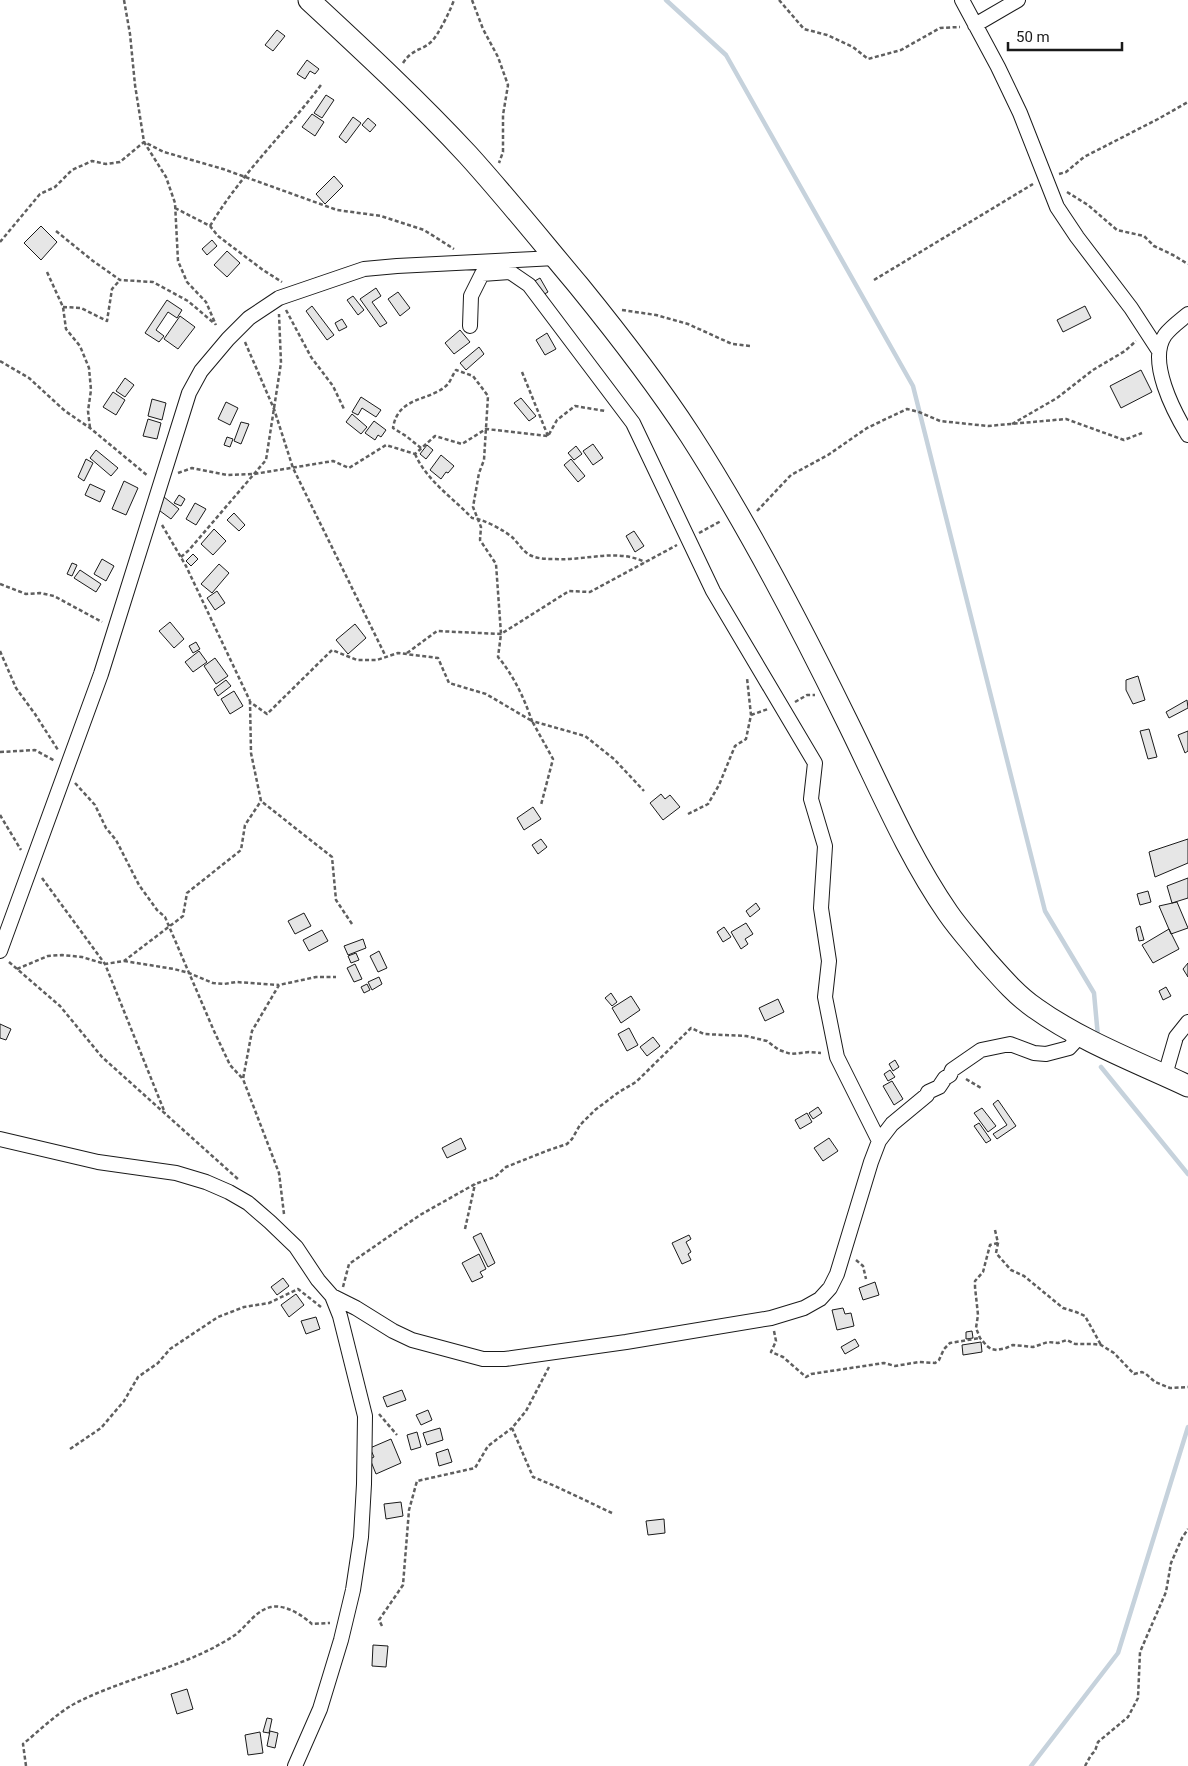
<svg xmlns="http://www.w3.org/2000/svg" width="1188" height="1766" font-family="Roboto,sans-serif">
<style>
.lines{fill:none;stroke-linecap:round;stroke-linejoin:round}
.stream{stroke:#c6d2dc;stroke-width:4.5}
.building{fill:#e6e6e6;stroke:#1a1a1a}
.street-casing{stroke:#1a1a1a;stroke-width:16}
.primary-casing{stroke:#1a1a1a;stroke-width:23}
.path{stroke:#5f5f5f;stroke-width:2.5;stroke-dasharray:4 2.5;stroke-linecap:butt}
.street{stroke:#fff;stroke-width:14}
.primary{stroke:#fff;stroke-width:21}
</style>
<rect width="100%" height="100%" fill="#fff"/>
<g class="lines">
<path class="stream" d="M666,0L726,55L913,386L1045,911L1094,993L1098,1037
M1101,1067L1188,1174
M1031,1766L1118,1653L1188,1427"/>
</g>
<path class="building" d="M277,30L285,36L273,51L265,45Z
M307,60L319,69L315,74L310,71L305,79L297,74Z
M326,95L334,100L322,118L314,113Z
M312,114L324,122L315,136L302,127Z
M353,117L361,123L346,143L339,137Z
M368,118L376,125L370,132L362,125Z
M334,176L343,186L325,204L316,194Z
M41,226L57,242L41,260L24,243Z
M212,240L217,246L207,255L202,249Z
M227,251L240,263L227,277L214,265Z
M540,278L548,292L541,296L533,282Z
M376,288L381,296L372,302L387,323L380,327L360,299Z
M398,292L410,308L400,316L388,299Z
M353,296L364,310L358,315L347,300Z
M167,300L182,310L177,318L168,312L156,330L164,336L159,342L145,333Z
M312,306L334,335L327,340L306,311Z
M1085,306L1091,318L1063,332L1057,320Z
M180,316L195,327L178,349L164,339Z
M342,319L347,327L339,331L335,323Z
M460,330L470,342L454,354L445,343Z
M547,333L556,349L545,355L536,340Z
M479,347L484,354L466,370L460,363Z
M1141,370L1152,392L1121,408L1110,386Z
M125,378L134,385L125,397L116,391Z
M113,392L125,400L116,415L103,407Z
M361,397L381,410L376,417L362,408L358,415L352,412Z
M521,398L536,416L529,421L514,403Z
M152,399L166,403L162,420L148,416Z
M226,402L238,408L230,425L218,419Z
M352,414L367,427L361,434L346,422Z
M148,419L161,423L157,439L143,436Z
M374,421L386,430L381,437L378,435L375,440L365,433Z
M241,422L249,424L241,444L234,441Z
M227,437L233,439L230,447L224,445Z
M593,444L603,458L593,465L583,451Z
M427,445L433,450L426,459L420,454Z
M576,446L582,454L574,460L568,453Z
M96,450L118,468L111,476L90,458Z
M441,455L454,466L448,473L446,472L441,479L430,470Z
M86,459L93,463L84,481L78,477Z
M571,459L585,476L578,482L564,465Z
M124,481L138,488L126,515L112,509Z
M90,484L105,491L100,502L85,495Z
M179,495L185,499L181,506L174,503Z
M164,497L179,509L171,519L156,508Z
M195,503L206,509L196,525L186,519Z
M234,513L245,525L239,531L227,520Z
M214,529L226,541L213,555L201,544Z
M634,531L644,546L635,552L626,536Z
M193,554L198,559L191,566L186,561Z
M102,559L114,566L106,581L94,574Z
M72,563L77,565L72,576L67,574Z
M219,564L229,573L212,593L201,584Z
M80,570L101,584L96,592L74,578Z
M217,591L225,603L215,610L207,598Z
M170,622L184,639L174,648L159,631Z
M355,624L366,638L348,654L336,640Z
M196,642L200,649L193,653L189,646Z
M199,651L207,662L193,672L185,662Z
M215,658L228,676L216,684L204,666Z
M1138,676L1145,700L1133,704L1126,690V680Z
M226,680L231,686L218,696L214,689Z
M234,691L243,706L230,714L221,699Z
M1187,700L1188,708L1169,718L1166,712Z
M1149,729L1157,757L1148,759L1140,731Z
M1188,731V751L1185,753L1178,735Z
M661,794L665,799L670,795L680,807L663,820L650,803Z
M533,807L541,819L524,830L517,818Z
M541,839L547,847L538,854L532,845Z
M1188,839V863L1155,877L1149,852Z
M1188,878V898L1172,903L1167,886Z
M1148,891L1151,902L1140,905L1137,894Z
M1177,902L1188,928L1171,934L1159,906Z
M756,903L760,909L750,917L746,911Z
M304,913L311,926L295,934L288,921Z
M746,923L753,934L745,939L748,944L741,949L731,932Z
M1140,926L1144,940L1139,941L1136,928Z
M724,927L731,937L723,942L717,932Z
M1169,929L1179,949L1153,963L1142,945Z
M322,930L328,941L309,951L303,940Z
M363,939L366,948L348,955L344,946Z
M379,951L387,968L378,972L370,956Z
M356,953L359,960L351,963L348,956Z
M1188,963V977L1183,969Z
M355,964L362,979L354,982L347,968Z
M379,977L382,984L372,990L368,982Z
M367,984L370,990L364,993L361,987Z
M1166,987L1171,996L1163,1000L1159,991Z
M611,993L617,1002L612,1006L605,998Z
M631,996L640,1010L621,1023L612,1008Z
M778,999L784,1012L765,1021L759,1008Z
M0,1024L11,1029L6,1040L0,1038Z
M629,1028L638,1045L627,1051L618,1034Z
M653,1037L660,1046L647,1056L640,1047Z
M895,1060L899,1067L893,1071L889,1064Z
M890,1070L895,1077L888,1081L884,1074Z
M892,1081L903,1099L894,1105L883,1086Z
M998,1100L1016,1126L997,1139L993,1134L1007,1125L993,1104Z
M818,1107L822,1113L813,1119L809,1113Z
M982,1108L996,1126L988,1132L974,1113Z
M807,1113L812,1122L800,1129L795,1120Z
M979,1123L991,1140L986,1143L974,1126Z
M461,1138L466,1149L447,1158L442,1148Z
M829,1138L838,1151L823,1161L814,1148Z
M481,1233L495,1263L488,1267L473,1237Z
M689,1235L691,1239L686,1242L691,1252L688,1254L691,1260L682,1264L672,1243Z
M479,1254L486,1269L480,1272L483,1277L472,1282L462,1263Z
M283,1278L289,1286L277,1295L271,1287Z
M875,1282L879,1295L863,1300L859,1288Z
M296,1294L304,1305L289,1317L281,1305Z
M843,1308L845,1314L851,1313L854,1326L837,1330L832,1310Z
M316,1317L320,1329L306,1334L301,1321Z
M972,1331L973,1338L966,1339V1332Z
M855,1339L859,1346L845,1354L841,1347Z
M981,1342L982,1352L963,1355L962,1345Z
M402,1390L406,1400L387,1407L383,1397Z
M428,1410L432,1420L421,1425L416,1415Z
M440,1428L443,1440L427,1445L423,1433Z
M417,1432L421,1447L411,1450L407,1435Z
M391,1439L401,1463L376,1474L370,1459L374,1457L370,1448Z
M448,1449L452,1462L439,1466L436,1453Z
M401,1502L403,1516L386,1519L384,1504Z
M664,1519L665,1533L648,1535L646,1521Z
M373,1645L388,1646L386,1667L372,1666Z
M187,1689L193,1709L177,1714L171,1694Z
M267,1718L272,1719L269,1733L263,1732Z
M270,1731L278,1733L275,1748L267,1746Z
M260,1732L263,1753L248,1755L245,1735Z"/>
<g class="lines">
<g class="street-casing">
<path id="street" d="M962,0L998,67L1020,113L1057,207L1077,237L1131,308L1159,351
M975,25L1018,0
M1188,314C1181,320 1171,327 1165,335C1147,361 1174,412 1188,435
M470,326L471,296L482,274L510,272L529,285L633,423L713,591L815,763L811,799L825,846L821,908L829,961L825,997L837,1057L879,1141
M0,951L101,674L189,393L201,371L228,339L249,318L279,298L364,269L397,266L555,258
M1165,1075L1176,1037L1188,1022
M0,1139L98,1162L176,1173L206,1182L229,1192L248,1203L270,1222L296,1247L318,1280L332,1296L340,1316L365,1416L364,1484L361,1537L353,1590L341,1640L320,1709L295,1766
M332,1296L356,1308L393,1331L412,1340L483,1359H505L626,1342L771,1318L804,1308L820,1299L830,1288L837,1274L871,1162L879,1141L892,1124L927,1095L928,1092L939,1087L945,1078L950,1075L952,1070L981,1050L1010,1044L1034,1053L1046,1054L1069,1048L1081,1035"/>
</g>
<g class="primary-casing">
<path id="primary" d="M309,0C363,50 418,101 468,155C506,197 542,242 579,286C618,334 656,383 690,435C748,525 798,621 845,717C878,783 906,852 948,913C959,929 972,943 984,958C1000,976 1016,995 1035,1008C1081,1041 1137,1062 1188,1086"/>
</g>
<path class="path" d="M124,0L130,34L135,85L144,142L166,177L175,203L178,261L187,282L206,302L216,325
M472,0L483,29L498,57L508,85L503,115V152L499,163
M779,0L804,29L827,35L853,47L868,59L901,50L940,28L960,27
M403,63C412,49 421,51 431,42C438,36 451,9 454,0
M1059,174L1066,172L1084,157L1158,119L1188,102
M1067,192L1088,205L1117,230L1144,236L1154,246L1173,255L1188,264
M175,208L210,226L218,236L263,270L282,282
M210,226C241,174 285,133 321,85
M56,231L93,261L120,280L153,282L188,301L215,324
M0,242L40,194L55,187L72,170L92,161L106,164L120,162L144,142L164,152L223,169L337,210L381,216L424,230L454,249
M47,272L63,307L66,329L80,346L89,368L91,390L88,411L90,428
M874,280L1033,184
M63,307L81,308L107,321L112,289L120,280
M286,310L311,357L333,386L344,409
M622,310L656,315L688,324L732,344L750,346
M245,342L274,409L293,468L386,657
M0,361L29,378L65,411L90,428L148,476
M522,372L548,436
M1012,424L1057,398L1093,370L1125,351L1136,341
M421,448L406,436L393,428C398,395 431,402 448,384C451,380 453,374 456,370L473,376L488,396L484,460L479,473L473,507L481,527L480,540L496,564L501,634L498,657C514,676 524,698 532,721L585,736L614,759L644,791
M415,454C427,481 452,497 472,518C481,518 506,531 513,538C519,544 524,553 532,556C539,559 547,559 555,559C586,561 615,548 645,562
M178,473L192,468L227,475L254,474L333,461L349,468L386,445L415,454L435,436L462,444L486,429L548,436L557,420L575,406L605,411
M757,511L791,475L828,455L867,428L907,409L919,412L940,421L959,423L988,426L1066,419L1124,440L1142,433
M162,525L186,566L250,701
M699,533L721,521
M181,557L189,550L266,460L281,363L279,314
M0,584L26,594L40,593L54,596L102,622
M0,651L16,688L35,714L58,750
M407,653L437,631L501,634L569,591L590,592L677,545
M795,702L807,695H815
M751,715L768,709
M0,752L35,750L55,761
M75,783L95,805L106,828L116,840L139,885L157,910L165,917L214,1031L230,1065L243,1079
M688,814L708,804L719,785L735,746L746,739L751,715L747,678
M0,815L21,850
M42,878L105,964L165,1113
M352,924L336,900L332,857L261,801L251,753L250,702L267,714L332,650L357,660H377L398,653L438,658L449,683L486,694L532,721L553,759L541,805
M124,961L174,969L189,973L213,983L224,984L236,982L279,985
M9,962L60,1006L102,1057L239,1180
M17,969L48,956L62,955L82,957L105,964L124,961L183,916L187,893L241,850L245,825L261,801
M966,1079L981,1088
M284,1214L279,1173L243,1079L252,1031L279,985L316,977H336
M465,1229L475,1184
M995,1230L998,1243L996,1253L1011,1270L1024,1276L1063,1308L1076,1312L1085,1316L1101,1345
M998,1243L990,1245L983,1272L975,1281V1287L978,1315L976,1328L980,1338L987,1346L991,1349L997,1350L1006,1348L1013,1345L1033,1347L1048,1342L1058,1343L1067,1340L1075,1344H1093L1101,1345L1114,1353L1134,1374L1142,1372L1146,1374L1155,1382L1170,1388L1188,1387
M856,1260L863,1266L866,1279
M343,1287L349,1264L420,1215L475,1184L495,1177L506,1167L549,1150L567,1144L572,1139L580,1125L595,1110L619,1092L636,1082L691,1028L704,1034L746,1036L767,1041L779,1050L791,1054L809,1052L821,1053
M774,1331L776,1341L771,1352L783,1357L806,1377L811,1374L884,1363L895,1366L919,1362L935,1363L939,1360L944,1349L950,1343L980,1338
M549,1367L526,1411L512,1428L533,1477L555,1486L612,1513
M379,1414L397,1435
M70,1449L101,1428L124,1401L138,1377L158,1363L170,1349L218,1317L244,1307L269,1303L298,1289L321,1307
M382,1626L379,1620L403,1585L409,1510L417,1481L475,1468L488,1446L512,1428
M26,1766L23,1744C39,1731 56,1714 74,1704C118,1681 168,1671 213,1648C220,1644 228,1640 235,1635C247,1626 256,1610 271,1607C285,1604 302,1615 312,1624L330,1623
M1085,1766L1091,1755L1095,1751L1098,1742L1128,1717L1138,1698L1140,1652L1166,1592L1171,1563L1182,1538L1188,1529"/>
<use href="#street" class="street"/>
<use href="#primary" class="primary"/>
</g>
<path d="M1008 42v8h114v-8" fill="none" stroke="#1a1a1a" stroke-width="2.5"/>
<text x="1016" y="42" font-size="15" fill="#1a1a1a" stroke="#ffffff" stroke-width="4" paint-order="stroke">50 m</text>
</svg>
